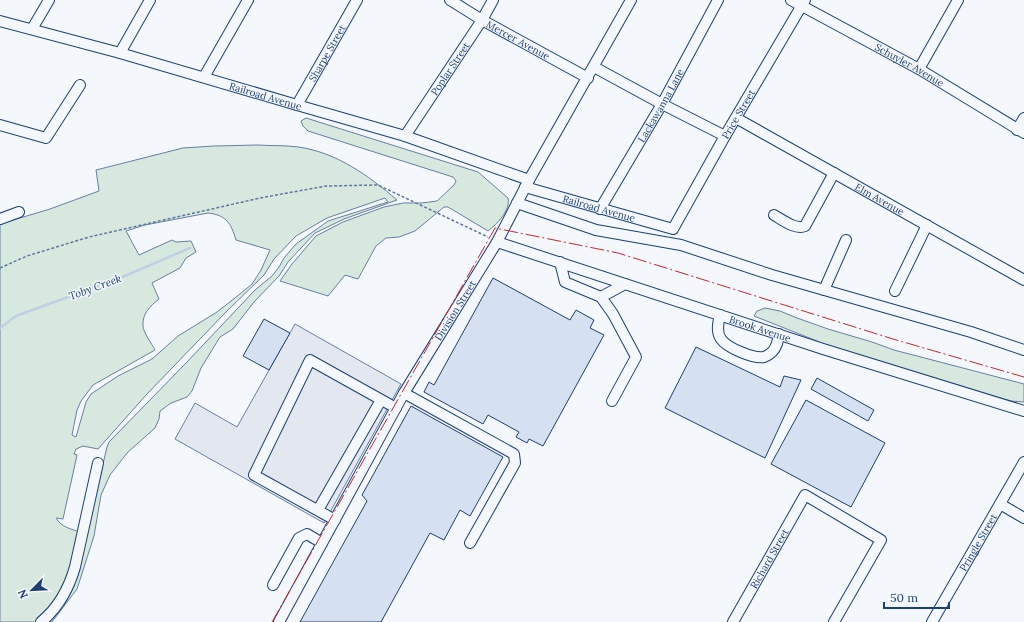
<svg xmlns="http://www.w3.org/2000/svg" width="1024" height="622" font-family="Lora,serif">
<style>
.green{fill:#d7e8df;stroke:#687fa3;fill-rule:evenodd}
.parking{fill:#e3e8f0;stroke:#687fa3}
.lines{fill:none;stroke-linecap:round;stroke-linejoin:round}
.stream{stroke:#bed0e5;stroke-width:2.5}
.building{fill:#d5e0f0;stroke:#1d3f73}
.minor-casing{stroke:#1d3f73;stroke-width:12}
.path{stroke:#5e769c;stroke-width:1.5;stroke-dasharray:3 2;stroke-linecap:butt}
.minor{stroke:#f4f7fb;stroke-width:10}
.power{stroke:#c62828;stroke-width:1;stroke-dasharray:14 3 2 3;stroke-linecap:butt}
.labels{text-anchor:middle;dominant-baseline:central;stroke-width:3;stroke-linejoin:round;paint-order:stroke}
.street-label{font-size:10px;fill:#1d3f73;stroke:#f4f7fb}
.water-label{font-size:11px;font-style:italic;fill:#1d3f73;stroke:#f4f7fb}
</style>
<rect width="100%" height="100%" fill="#f4f7fb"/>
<path class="green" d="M306,118L478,172L508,198C511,210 496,225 488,231L448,207H444L415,231L399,237L386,238L376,246L358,279L345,275L328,296L280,281L292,264L316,236L343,222L384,207L403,203H422L437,201L454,185L456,181L453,177L308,131L303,126L301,121Z
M258,145C271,146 285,145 298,147C336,152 369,176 397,200L344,219L315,233L288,262L279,276L254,302L233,329L220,337L201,368L192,391L187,397L171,403L160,411L159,419L155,428L127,453L110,475L101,495L94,536L77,589L52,622H45L57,609L73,583L84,545L107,447L109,442L187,362L255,290L272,276L279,267L284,258L296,244L328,221L388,202L385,198L327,218L296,236L274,259L264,275L226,312L147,394L98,449L83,446L76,449L74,454L77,455L63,519L56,518C61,527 71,529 80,532L68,585L48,614L37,622H0V224L50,209L99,191L96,170L183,148L214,146ZM208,213C226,215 231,223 236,240L270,250L261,270L252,284L240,294L217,312L178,336L152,359L118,376L91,394L86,402L76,437L72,435L77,410L81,401L93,385L155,350C152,344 143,332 143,326C142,314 150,306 159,299L152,283L180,268L186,258L196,252L191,241L176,242L172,240L139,255L126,231L145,225Z
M765,308L780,311L797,318L828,329L872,342L894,350L1024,384V402L1011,401L985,394L827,346L817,341L754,316L757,311Z"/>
<path class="parking" d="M295,324L401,384L324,523L175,439L195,403L237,427Z"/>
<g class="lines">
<path class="stream" d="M0,328L16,316L120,278L190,248"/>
</g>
<path class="building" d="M493,278L570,320L576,310L594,320L590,328L604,335L543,446L529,439L527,443L516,437L519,432L488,415L483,424L424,392L429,382L434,385Z
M264,319L290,333L269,370L243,356Z
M696,347L780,387L784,376L801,380L765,458L665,408Z
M817,378L874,410L868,421L811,389Z
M806,400L885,443L851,507L771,464Z
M411,406L503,457L470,516L460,510L444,540L430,533L381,622H300L367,501L362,495Z"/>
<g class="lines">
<g class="minor-casing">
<g id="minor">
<path id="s1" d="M450,0L482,20L588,78"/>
<path id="s2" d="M791,0L919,69L1024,133"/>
<path id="s3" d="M0,21L120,53L297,105L405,136L529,180"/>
<path d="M32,29L49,0"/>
<path d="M120,53L150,0"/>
<path d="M594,67L662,104L725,136"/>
<path d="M919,69L958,0"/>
<path d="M204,77L248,0"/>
<path id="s4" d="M297,105L357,0"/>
<path id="s5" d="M736,118L1024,280"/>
<path d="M0,125L46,138L80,85"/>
<path d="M1017,130L1024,118"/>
<path id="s6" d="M405,136L482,20L493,0"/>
<path id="s7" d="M525,187L673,229L725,136L805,0"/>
<path d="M517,203L596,230L681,245L772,275L971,332L1024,350"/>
<path id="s8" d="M600,209L662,104L718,0"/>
<path d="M774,215C783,220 795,230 805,226L834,173"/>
<path d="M0,219L19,212"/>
<path id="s9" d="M497,242L823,349L1024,411"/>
<path d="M560,262L565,282L601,297"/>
<path d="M824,290L846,240"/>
<path d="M895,291L927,225"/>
<path d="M720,315C718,323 716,332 721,339C727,348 754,359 764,357C767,356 770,354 772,352C777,347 778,341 779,334"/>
<path d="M404,393L514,454L515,463L470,543"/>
<path d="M612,401L636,357L613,314L601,297L625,284"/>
<path d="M1000,504L1024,518"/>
<path d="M318,510L381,400"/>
<path d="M335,520L254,475L310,360L396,408"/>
<path d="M273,585L299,538L307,534L322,543"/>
<path d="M41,622C58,608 69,588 75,567L98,463"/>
<path id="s10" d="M279,622L404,393L497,242L529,180L631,0"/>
<path id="s11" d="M733,622L805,495L881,540L834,622"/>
<path id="s12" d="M932,622L1024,462"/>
</g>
</g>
<path class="path" d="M0,268L27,256L89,237L260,198L326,186L378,185L488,237"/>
<use href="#minor" class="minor"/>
<path class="power" d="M272,622L495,228L618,253L893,339L1024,377"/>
</g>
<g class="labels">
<g class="street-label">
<text stroke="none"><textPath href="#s1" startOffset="79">Mercer Avenue</textPath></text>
<text stroke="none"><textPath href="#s4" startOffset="60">Sharpe Street</textPath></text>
<text stroke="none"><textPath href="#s2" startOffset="135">Schuyler Avenue</textPath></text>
<text stroke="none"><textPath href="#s6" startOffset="81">Poplar Street</textPath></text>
<text stroke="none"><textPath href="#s3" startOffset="276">Railroad Avenue</textPath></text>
<text stroke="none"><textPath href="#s8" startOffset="120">Lackawanna Lane</textPath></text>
<text stroke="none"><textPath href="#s7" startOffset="286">Price Street</textPath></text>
<text stroke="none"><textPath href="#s5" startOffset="165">Elm Avenue</textPath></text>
<text stroke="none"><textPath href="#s7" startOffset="77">Railroad Avenue</textPath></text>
<text stroke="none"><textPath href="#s10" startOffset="358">Division Street</textPath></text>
<text stroke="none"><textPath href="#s9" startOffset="277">Brook Avenue</textPath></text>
<text stroke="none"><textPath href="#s12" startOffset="92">Pringle Street</textPath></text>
<text stroke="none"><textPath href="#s11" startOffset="73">Richard Street</textPath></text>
</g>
<g class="water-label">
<text transform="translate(95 287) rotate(-20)">Toby Creek</text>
</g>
</g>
<g transform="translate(32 590) rotate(246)" stroke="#f4f7fb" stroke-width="3" paint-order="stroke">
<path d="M0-3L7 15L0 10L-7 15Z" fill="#1d3f73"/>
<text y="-6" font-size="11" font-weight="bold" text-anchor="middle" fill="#1d3f73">N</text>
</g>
<path d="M884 602v6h65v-6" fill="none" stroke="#1d3f73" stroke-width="2"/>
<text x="890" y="602" font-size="12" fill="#1d3f73" stroke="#f4f7fb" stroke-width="3" paint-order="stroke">50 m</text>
</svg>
